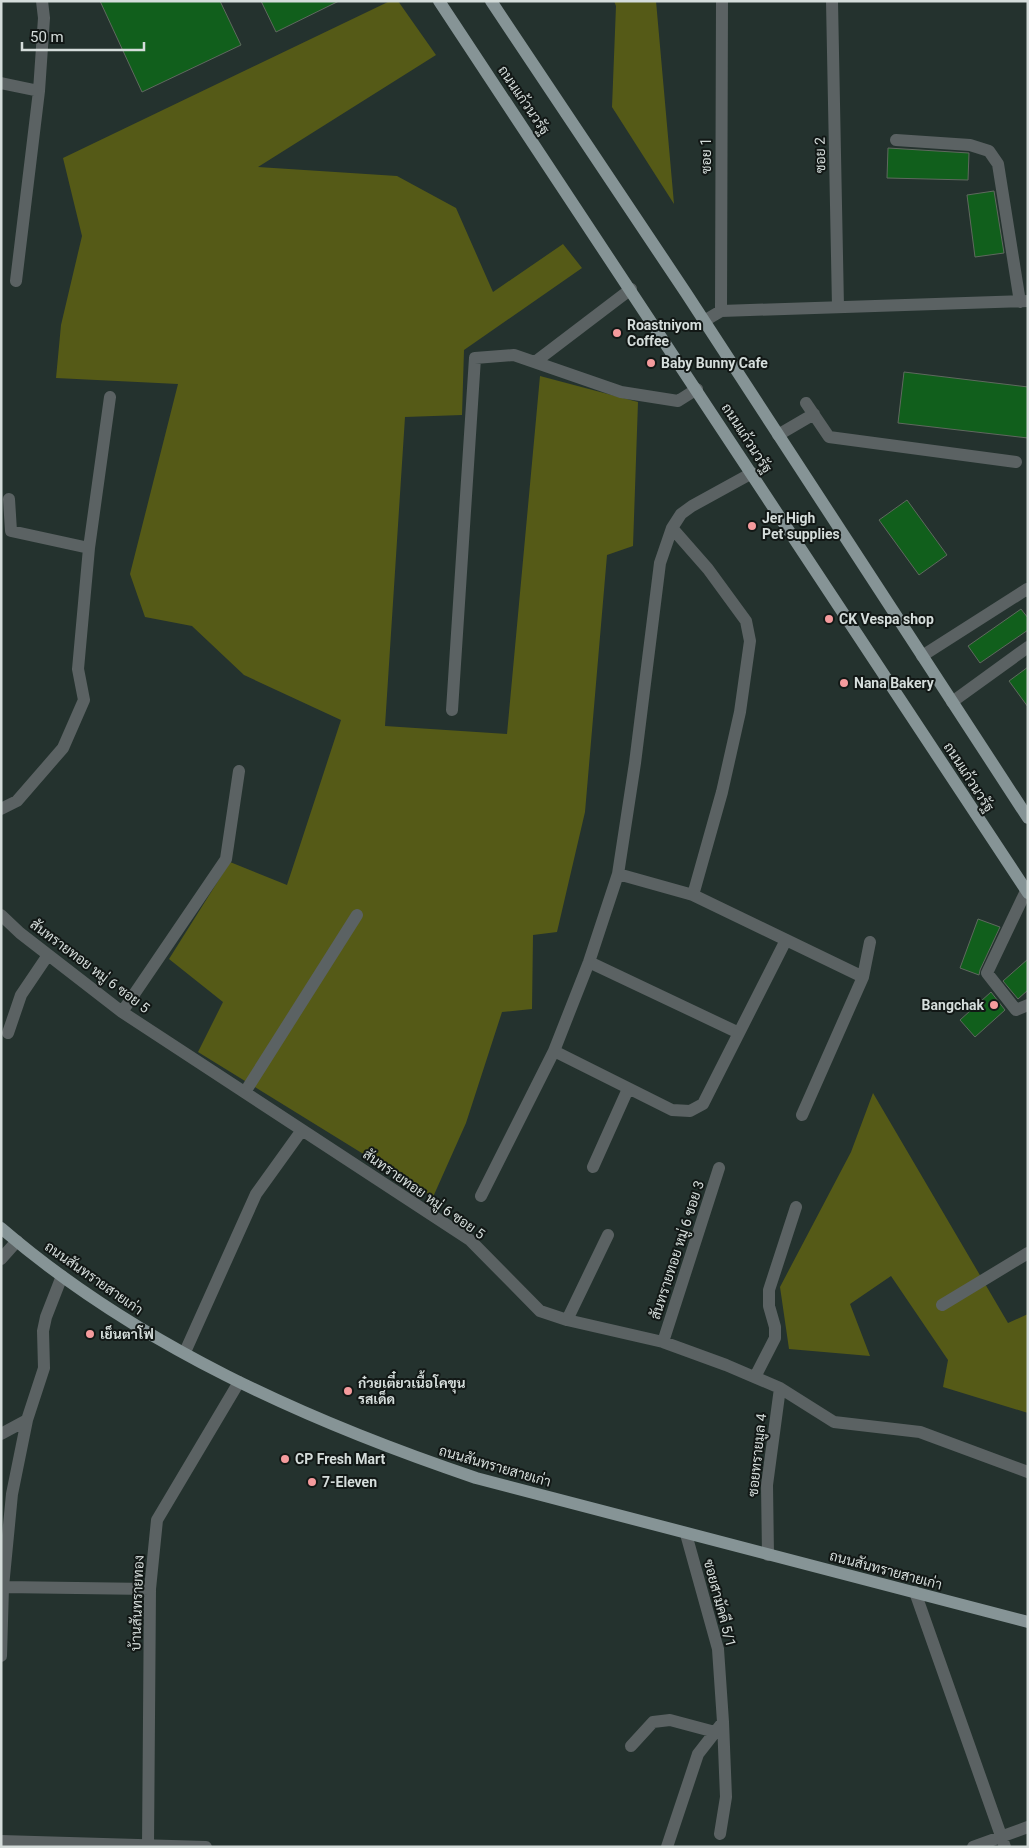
<svg xmlns="http://www.w3.org/2000/svg" width="1029" height="1848" font-family="Roboto,Sarabun,sans-serif">
<style>
.green{fill:#555a17}
.building{fill:#115f1c;stroke:#5f695f}
.lines{fill:none;stroke-linecap:round;stroke-linejoin:round}
.minor{stroke:#5b6263;stroke-width:12}
.major{stroke:#869496;stroke-width:12}
.poi-dot{fill:#f59b9d;stroke:#121816;stroke-width:2}
.labels{text-anchor:middle;dominant-baseline:central;stroke-width:4;stroke-linejoin:round;paint-order:stroke}
.street-label{font-size:14px;fill:#d5dddb;stroke:#121816}
.poi-label{font-size:14px;font-weight:bold;fill:#d5dddb;stroke:#121816;text-anchor:start}
</style>
<rect width="100%" height="100%" fill="#24322e"/>
<path class="green" d="M390,1H398L436,55L258,167L397,176L456,208L493,292L563,244L582,268L464,350L462,415L405,417L385,726L507,734L540,376L638,402L633,546L607,555L585,812L557,932L533,935L532,1009L502,1012L466,1123L433,1197L198,1052L223,1002L169,959L230,862L287,885L341,720L244,675L192,626L145,617L130,574L178,384L56,378L61,325L82,236L63,158Z
M614,1H656L674,204L612,107L616,6Z
M873,1093L1008,1323L1028,1314V1413L943,1387L948,1360L891,1276L850,1304L870,1356L789,1349L780,1287L851,1152Z"/>
<path class="building" d="M100,1H220L241,45L142,92Z
M261,1H339L276,32Z
M888,148L969,153L968,180L887,178Z
M994,191L1004,253L975,257L967,195Z
M904,372L1028,387V438L898,423Z
M907,500L947,555L919,575L879,520Z
M1021,609L1028,618V630L980,663L968,646Z
M1028,667V707L1009,681Z
M978,919L1000,927L980,970L979,975L960,968Z
M1028,959V990L1018,999L1003,981Z
M991,992L1005,1010L975,1037L960,1020Z"/>
<g class="lines">
<path class="minor" d="M832,1L838,307
M1,83L39,91
M896,140L970,145L989,151L998,164L1020,302
M16,281L39,91L44,18L42,1
M721,311L722,1
M704,321L721,311L1028,301
M535,362L631,289
M806,403L829,437L1016,462
M778,435L814,414
M672,528L708,569L746,621L750,641L740,712L722,792L693,895
M89,548L110,397
M922,656L1027,589L1028,591
M952,702L1028,647
M452,710L475,358L514,355L621,392L678,401L697,389
M1,809L17,801L63,748L84,700L78,669L89,548L11,531L9,499
M618,874L693,895L863,977
M1026,891L987,973L1016,1010L1028,1005
M1,915L20,933L122,1012L470,1240L540,1311L567,1320L663,1342L726,1365L780,1388L834,1422L920,1432L1028,1472
M589,962L739,1033
M122,1012L226,859L239,771
M8,1033L21,995L48,955
M554,1051L672,1110L690,1111L703,1104L786,940
M245,1092L357,915
M802,1115L863,977L870,942
M593,1167L628,1089
M481,1196L554,1051L589,962L618,874L635,763L660,563L672,528L681,514L692,506L752,473
M1,1259L17,1241
M942,1305L1028,1253
M567,1320L608,1235
M663,1342L719,1168
M185,1352L256,1194L302,1130
M755,1377L775,1338V1327L769,1306V1290L796,1207
M1,1434L27,1420
M768,1555L767,1485L780,1388
M3,1587L150,1589
M915,1592L1005,1847
M1,1656L3,1587L12,1494L27,1420L44,1368L43,1331L46,1317L62,1276
M631,1746L653,1722L670,1720L715,1732
M720,1834L726,1797L723,1722
M1,1841L206,1847
M148,1847L150,1589L157,1520L239,1382
M667,1847L698,1754L723,1722L718,1649L686,1534
M973,1847L1028,1827"/>
<path class="major" d="M439,1L1028,893
M491,1L686,293L1028,818
M1,1228C137,1345 307,1421 476,1478L1028,1622"/>
</g>
<g class="poi-dot">
<circle cx="617" cy="333" r="5"/>
<circle cx="651" cy="363" r="5"/>
<circle cx="752" cy="526" r="5"/>
<circle cx="829" cy="619" r="5"/>
<circle cx="844" cy="683" r="5"/>
<circle cx="994" cy="1005" r="5"/>
<circle cx="90" cy="1334" r="5"/>
<circle cx="348" cy="1391" r="5"/>
<circle cx="285" cy="1459" r="5"/>
<circle cx="312" cy="1482" r="5"/>
</g>
<g class="labels">
<g class="street-label">
<text transform="translate(524 100) rotate(56)">ถนนแก้วนวรัฐ</text>
<text transform="translate(820 155) rotate(-91)">ซอย 2</text>
<text transform="translate(706 156) rotate(-90)">ซอย 1</text>
<text transform="translate(747 438) rotate(57)">ถนนแก้วนวรัฐ</text>
<text transform="translate(969 777) rotate(57)">ถนนแก้วนวรัฐ</text>
<text transform="translate(90 966) rotate(37)">สันทรายทอย หมู่ 6 ซอย 5</text>
<text transform="translate(424 1194) rotate(35)">สันทรายทอย หมู่ 6 ซอย 5</text>
<text transform="translate(677 1250) rotate(-72)">สันทรายทอย หมู่ 6 ซอย 3</text>
<text transform="translate(94 1278) rotate(35)">ถนนสันทรายสายเก่า</text>
<text transform="translate(757 1455) rotate(-84)">ซอยทรายมูล 4</text>
<text transform="translate(495 1466) rotate(16)">ถนนสันทรายสายเก่า</text>
<text transform="translate(886 1570) rotate(15)">ถนนสันทรายสายเก่า</text>
<text transform="translate(137 1603) rotate(-88)">บ้านสันทรายทอง</text>
<text transform="translate(720 1603) rotate(75)">ซอยสามัคคี 5/1</text>
</g>
<g class="poi-label">
<text x="627" y="325">Roastniyom<tspan x="627" dy="16">Coffee</tspan></text>
<text x="661" y="363">Baby Bunny Cafe</text>
<text x="762" y="518">Jer High<tspan x="762" dy="16">Pet supplies</tspan></text>
<text x="839" y="619">CK Vespa shop</text>
<text x="854" y="683">Nana Bakery</text>
<text x="984" y="1005" text-anchor="end">Bangchak</text>
<text x="100" y="1334">เย็นตาโฟ</text>
<text x="358" y="1383">ก๋วยเตี๋ยวเนื้อโคขุน<tspan x="358" dy="16">รสเด็ด</tspan></text>
<text x="295" y="1459">CP Fresh Mart</text>
<text x="322" y="1482">7-Eleven</text>
</g>
</g>
<rect width="1029" height="1848" fill="none" stroke="#d5dddb" stroke-width="5"/>
<path d="M22 42v8h122v-8" fill="none" stroke="#d5dddb" stroke-width="2.5"/>
<text x="30" y="42" font-size="15" fill="#d5dddb" stroke="#121816" stroke-width="4" paint-order="stroke">50 m</text>
</svg>
